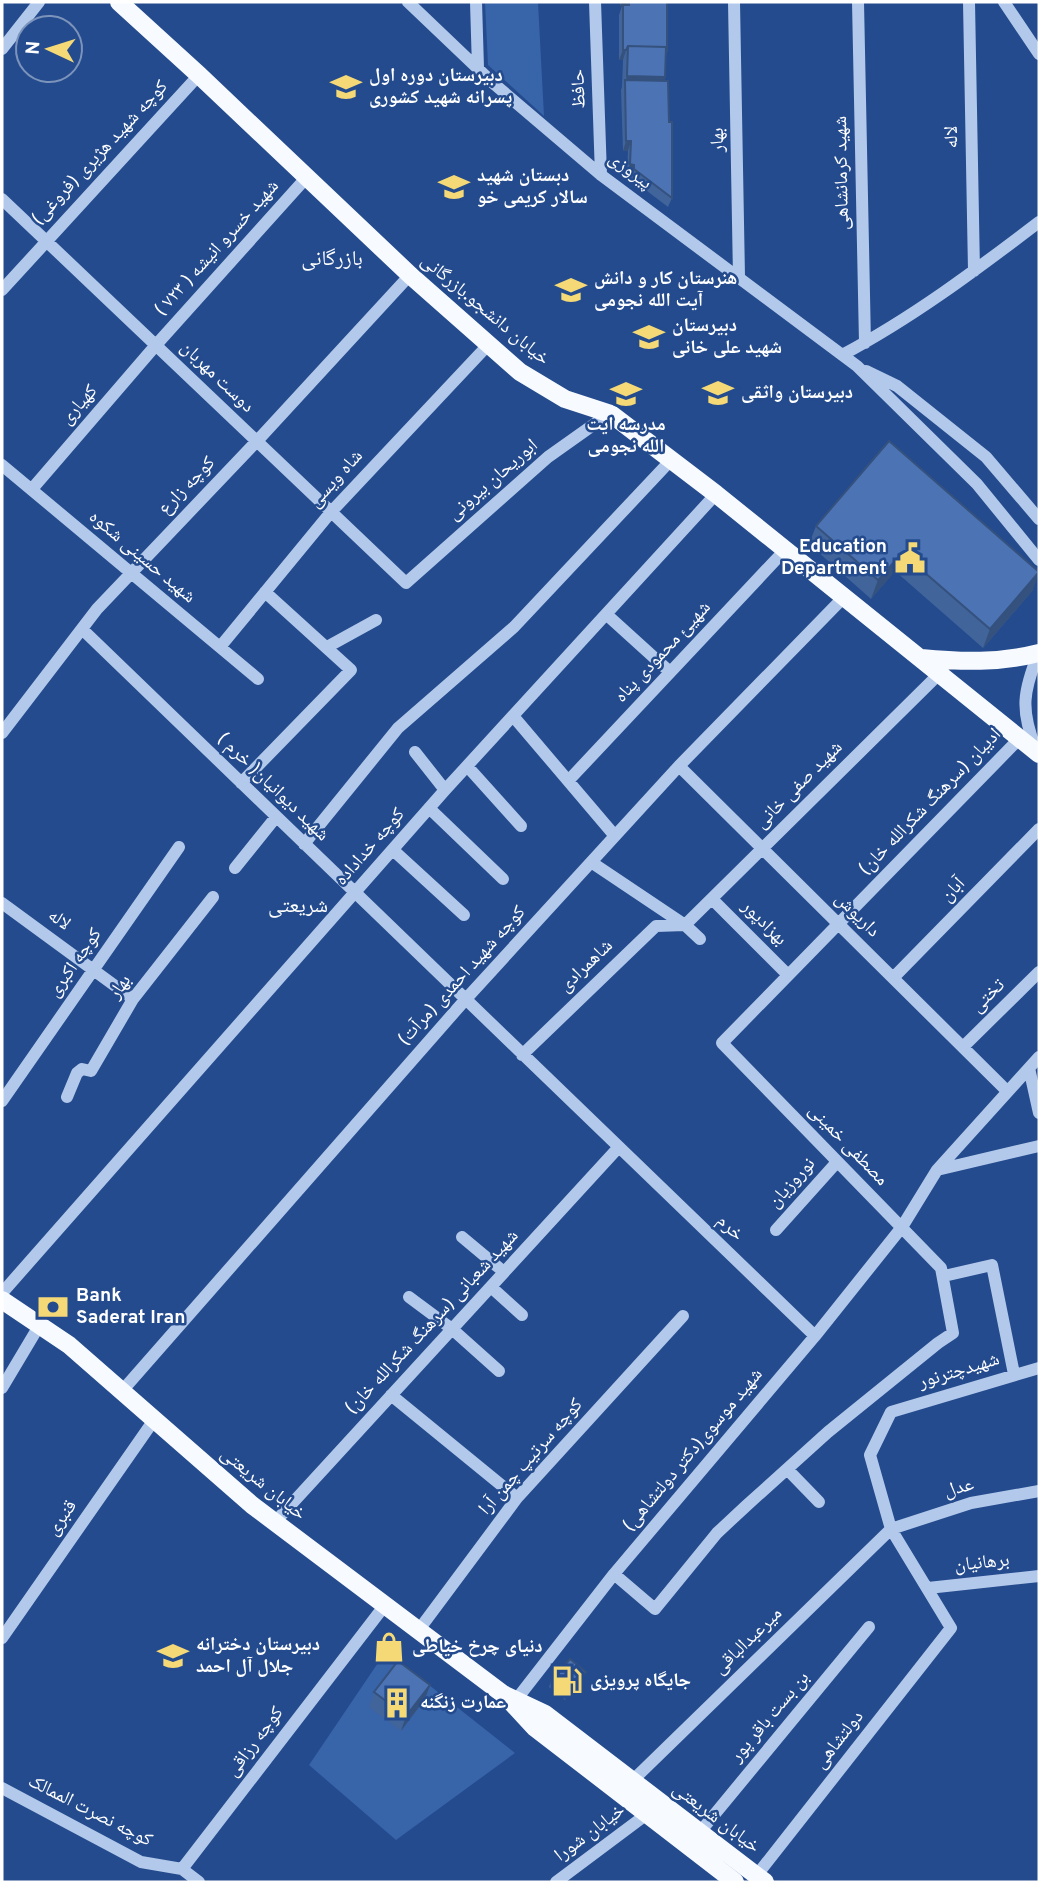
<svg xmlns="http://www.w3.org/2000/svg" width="1041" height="1884" font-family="Overpass,'Noto Naskh Arabic',sans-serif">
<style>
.green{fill:#3864aa}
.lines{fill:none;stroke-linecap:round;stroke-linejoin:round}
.minor{stroke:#b3c9eb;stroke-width:12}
.major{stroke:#f7fafe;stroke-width:18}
.wall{fill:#41649b}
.shaded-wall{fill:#35517e}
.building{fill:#4c74b4;stroke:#35517e;stroke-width:2}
.labels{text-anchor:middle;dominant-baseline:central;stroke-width:5;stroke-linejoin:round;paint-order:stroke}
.poi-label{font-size:19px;font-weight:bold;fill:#fff;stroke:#244b8d;text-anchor:start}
.street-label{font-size:19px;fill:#fff;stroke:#244b8d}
.neighbourhood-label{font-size:21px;fill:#fff;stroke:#244b8d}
</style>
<rect width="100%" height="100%" fill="#244b8d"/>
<path class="green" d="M485,2H538L544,116L488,65Z
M386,1651L515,1753L396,1840L309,1765Z"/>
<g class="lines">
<path class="minor" d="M408,2L493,83L601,175L857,366L977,484L1039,560
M476,2L478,68
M595,2L601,175
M734,2L739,277
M858,2L865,343
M969,2L974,271
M1004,2L1039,54
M2,49L39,2
M2,199L406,583L548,457L610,413
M2,290L199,75
M842,355C912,318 976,270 1039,222
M866,371L897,386L986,457L1039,519
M2,465L258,679
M32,489L156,345L306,178
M606,614L670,672
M82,629L815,1336
M220,647L331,512L489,344
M327,647L376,620
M513,716L615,836
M2,733L97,609L257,441L410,275
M1036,749C1020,710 1023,691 1039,652
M415,752L445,790
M467,766L521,826
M679,766L1007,1091
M569,780L785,550
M241,783L351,670L265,592
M429,808L503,879
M304,844L398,728L514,627L672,459
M393,850L464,915
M591,862L685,925L700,939
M235,868L276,817
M712,899L788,975
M2,903L133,999
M685,925L940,673
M893,978L1039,829
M963,1047L1039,972
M522,1055L656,926L685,925
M1029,1068L1039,1113
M67,1097L77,1073L82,1069L91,1071L133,999L213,897
M2,1101L179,847
M937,1170L1039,1146
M776,1230L837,1162
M462,1237L504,1272
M944,1276L992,1265L1014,1374
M491,1287L522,1315
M2,1293L445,790L716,494
M409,1297L452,1329L499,1371
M2,1388L39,1326
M122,1391L465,1000L679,766L844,597
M391,1395L517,1498
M787,1469L819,1502
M275,1522L618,1148
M614,1574L655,1609L717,1533L746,1506L828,1432L938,1343L953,1333L941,1268L722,1043L1019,739
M928,1588L1039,1576
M418,1631L517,1498L683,1316
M2,1638L154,1420
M516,1700L614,1574L815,1336L902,1227L937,1170L1039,1057
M632,1781L891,1529L971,1503L1039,1491
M2,1788L141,1862L182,1869L199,1882
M700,1832L869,1627
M182,1869L385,1605
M757,1875L951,1628L891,1529L870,1455L891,1412L1039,1368
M556,1882L647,1814"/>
<path class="major" d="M119,2L199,75L410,275L520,372L565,399L611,414L716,494L1039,754
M921,658C962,662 999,663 1039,653
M2,1300L69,1345L252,1505L503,1694L545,1714L765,1882
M510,1701L534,1727L735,1882"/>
</g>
<path class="wall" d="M620,2H667V51L666,55L665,77L664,81L672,198L668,207L630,178L631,174H627L628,151H623L621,90L622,87L623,60H619V15L622,6H620Z
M816,526L1033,590L983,648L895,571L871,599L809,544Z
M586,1672L584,1676L565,1700L549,1687L551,1682Z
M374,1692L425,1699L401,1731L369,1707Z"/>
<path class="shaded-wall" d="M621,2H628L626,6H620Z
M623,50H626L623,60H619Z
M627,76L665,77L660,91L625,83Z
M626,141H631L628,151H623Z
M630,164L634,165L631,174H627Z
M902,553L895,571L871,599L878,580Z
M1039,572L1033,590L983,648L990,629Z
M586,1672L584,1676L565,1700L566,1695Z
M430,1685L425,1699L401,1731L406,1716Z"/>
<path class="building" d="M629,2H667V51H666V47L628,46L626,50H623V5H629Z
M628,46L666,47L665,77L627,76Z
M625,80L668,81L669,122H672V198L634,169V165L630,164L631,141H626Z
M889,441L1039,572L990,629L902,553L878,580L816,526Z
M570,1659L586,1672L566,1695L551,1682Z
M398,1661L430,1685L406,1716L374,1692Z"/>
<defs>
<g id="school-bare" transform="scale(2.415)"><path d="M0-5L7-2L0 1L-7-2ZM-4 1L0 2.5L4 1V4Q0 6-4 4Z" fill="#f5d977" stroke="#244b8d" stroke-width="2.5" paint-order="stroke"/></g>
<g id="civic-bare" transform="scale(2.415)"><path d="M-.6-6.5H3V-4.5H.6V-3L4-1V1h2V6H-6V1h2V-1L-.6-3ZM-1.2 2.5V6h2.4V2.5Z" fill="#f5d977" stroke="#244b8d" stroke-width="2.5" paint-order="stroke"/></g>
<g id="bank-bare" transform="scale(2.415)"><path d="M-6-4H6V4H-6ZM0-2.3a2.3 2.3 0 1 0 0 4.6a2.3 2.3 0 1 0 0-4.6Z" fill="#f5d977" stroke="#244b8d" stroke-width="2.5" paint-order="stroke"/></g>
<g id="shop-bare" transform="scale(2.415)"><path d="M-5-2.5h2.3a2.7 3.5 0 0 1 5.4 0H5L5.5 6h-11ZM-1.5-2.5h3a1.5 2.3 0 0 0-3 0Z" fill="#f5d977" stroke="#244b8d" stroke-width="2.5" paint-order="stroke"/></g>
<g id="fuel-bare" transform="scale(2.415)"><path d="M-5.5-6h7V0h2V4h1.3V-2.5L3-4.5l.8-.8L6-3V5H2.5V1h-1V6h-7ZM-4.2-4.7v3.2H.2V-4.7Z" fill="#f5d977" stroke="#244b8d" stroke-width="2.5" paint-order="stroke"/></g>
<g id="building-bare" transform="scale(2.415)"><path d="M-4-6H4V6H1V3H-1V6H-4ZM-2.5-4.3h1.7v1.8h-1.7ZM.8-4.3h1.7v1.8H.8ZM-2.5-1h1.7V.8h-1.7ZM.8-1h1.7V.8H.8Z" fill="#f5d977" stroke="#244b8d" stroke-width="2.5" paint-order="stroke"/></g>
</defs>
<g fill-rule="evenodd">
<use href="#school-bare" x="346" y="87"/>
<use href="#school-bare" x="454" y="187"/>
<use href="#school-bare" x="571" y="290"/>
<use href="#school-bare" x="649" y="337"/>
<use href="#school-bare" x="718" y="393"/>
<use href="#school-bare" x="626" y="394"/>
<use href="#civic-bare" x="910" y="558"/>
<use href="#bank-bare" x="53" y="1307"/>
<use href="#shop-bare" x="389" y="1647"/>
<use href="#school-bare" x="173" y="1656"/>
<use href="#fuel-bare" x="567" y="1681"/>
<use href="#building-bare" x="397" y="1703"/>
</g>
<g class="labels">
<g class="poi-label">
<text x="369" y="76">دبیرستان دوره اول<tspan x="369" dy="22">پسرانه شهید کشوری</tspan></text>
<text x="477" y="176">دبستان شهید<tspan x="477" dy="22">سالار کریمی خو</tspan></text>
<text x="594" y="279">هنرستان کار و دانش<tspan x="594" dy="22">آیت الله نجومی</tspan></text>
<text x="672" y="326">دبیرستان<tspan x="672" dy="22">شهید علی خانی</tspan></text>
<text x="741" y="393">دبیرستان واثقی</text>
<text x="626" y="425" text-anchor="middle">مدرسه ایت<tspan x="626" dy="22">الله نجومی</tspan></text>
<text x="887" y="547" text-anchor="end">Education<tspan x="887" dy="22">Department</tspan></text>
<text x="76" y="1296">Bank<tspan x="76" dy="22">Saderat Iran</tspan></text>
<text x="196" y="1645">دبیرستان دخترانه<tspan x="196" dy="22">جلال آل احمد</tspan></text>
<text x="412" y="1647">دنیای چرخ خیاطی</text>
<text x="590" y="1681">جایگاه پرویزی</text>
<text x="420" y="1703">عمارت زنگنه</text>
</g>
<g class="street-label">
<text transform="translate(579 89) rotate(-92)">حافظ</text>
<text transform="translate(952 137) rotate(-91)">لاله</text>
<text transform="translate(718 140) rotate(-91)">بهار</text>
<text transform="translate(100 153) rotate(-47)">کوچه شهید هژیری (فروغی)</text>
<text transform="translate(630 171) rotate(37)">پیروزی</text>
<text transform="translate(842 173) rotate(-91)">شهید کرمانشاهی</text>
<text transform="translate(217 248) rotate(-48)">شهید خسرو انیشه ( ۷۲۳ )</text>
<text transform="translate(485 310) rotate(40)">خیابان دانشجو.بازرگانی</text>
<text transform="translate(217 377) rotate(44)">دوست مهربان</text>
<text transform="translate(79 405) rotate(-49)">کهیاری</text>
<text transform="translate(336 479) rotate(-48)">شاه ویسی</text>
<text transform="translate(493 480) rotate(-41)">ابوریحان بیرونی</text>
<text transform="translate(187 486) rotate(-46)">کوچه زارع</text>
<text transform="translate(142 557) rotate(40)">شهید حسینی شکوه</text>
<text transform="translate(663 652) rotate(-47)">شهیئ محمودی پناه</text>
<text transform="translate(799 785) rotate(-45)">شهید صفی خانی</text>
<text transform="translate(273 787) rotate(44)">شهید دیوانیان( خرم )</text>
<text transform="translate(930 802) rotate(-46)">ادیبان (سرهنگ شکرالله خان)</text>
<text transform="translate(370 847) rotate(-49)">کوچه خداداده</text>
<text transform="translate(953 890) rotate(-46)">آبان</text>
<text transform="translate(857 915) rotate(45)">داریوش</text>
<text transform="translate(59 920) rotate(36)">لاله</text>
<text transform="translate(764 923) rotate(45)">بهزادپور</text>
<text transform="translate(75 963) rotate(-55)">کوچه اکبری</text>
<text transform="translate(586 966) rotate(-44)">شاهمرادی</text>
<text transform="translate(462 976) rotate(-48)">کوچه شهید احمدی (مرآت)</text>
<text transform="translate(120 987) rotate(-55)">بهار</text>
<text transform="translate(988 996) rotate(-44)">تختی</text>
<text transform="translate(848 1145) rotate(46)">مصطفی خمینی</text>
<text transform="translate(792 1183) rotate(-48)">نوروزیان</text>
<text transform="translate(730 1228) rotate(44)">خرم</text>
<text transform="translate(432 1322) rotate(-47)">شهید شعبانی (سرهنگ شکرالله خان)</text>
<text transform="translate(959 1371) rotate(-17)">شهیدچترنور</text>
<text transform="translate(693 1450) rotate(-50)">شهید موسوی(دکتر دولتشاهی)</text>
<text transform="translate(531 1457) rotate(-49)">کوچه سرتیپ چمن آرا</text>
<text transform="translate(263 1484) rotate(39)">خیابان شریعتی</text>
<text transform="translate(959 1488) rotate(-15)">عدل</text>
<text transform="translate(62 1518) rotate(-55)">قنبری</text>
<text transform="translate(982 1563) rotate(-6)">برهانیان</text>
<text transform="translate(748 1641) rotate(-44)">میرعبدالباقی</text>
<text transform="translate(770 1717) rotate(-50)">بن بست باقر پور</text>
<text transform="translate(839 1740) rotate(-52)">دولتشاهی</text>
<text transform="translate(255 1742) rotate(-53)">کوچه رزاقی</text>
<text transform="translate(90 1811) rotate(27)">کوچه نصرت الممالک</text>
<text transform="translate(716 1818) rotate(37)">خیابان شریعتی</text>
<text transform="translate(590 1833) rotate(-37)">خیابان شورا</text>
</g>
<g class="neighbourhood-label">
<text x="332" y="259">بازرگانی</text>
<text x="298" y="906">شریعتی</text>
</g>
</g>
<rect width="1041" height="1884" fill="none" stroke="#ffffff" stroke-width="7"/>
<g transform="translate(49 49) rotate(274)"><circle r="33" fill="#244b8d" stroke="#7c93bb" stroke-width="2"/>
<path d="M0-5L12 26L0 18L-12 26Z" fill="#f5d977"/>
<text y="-10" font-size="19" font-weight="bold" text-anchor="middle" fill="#ffffff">N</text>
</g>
</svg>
